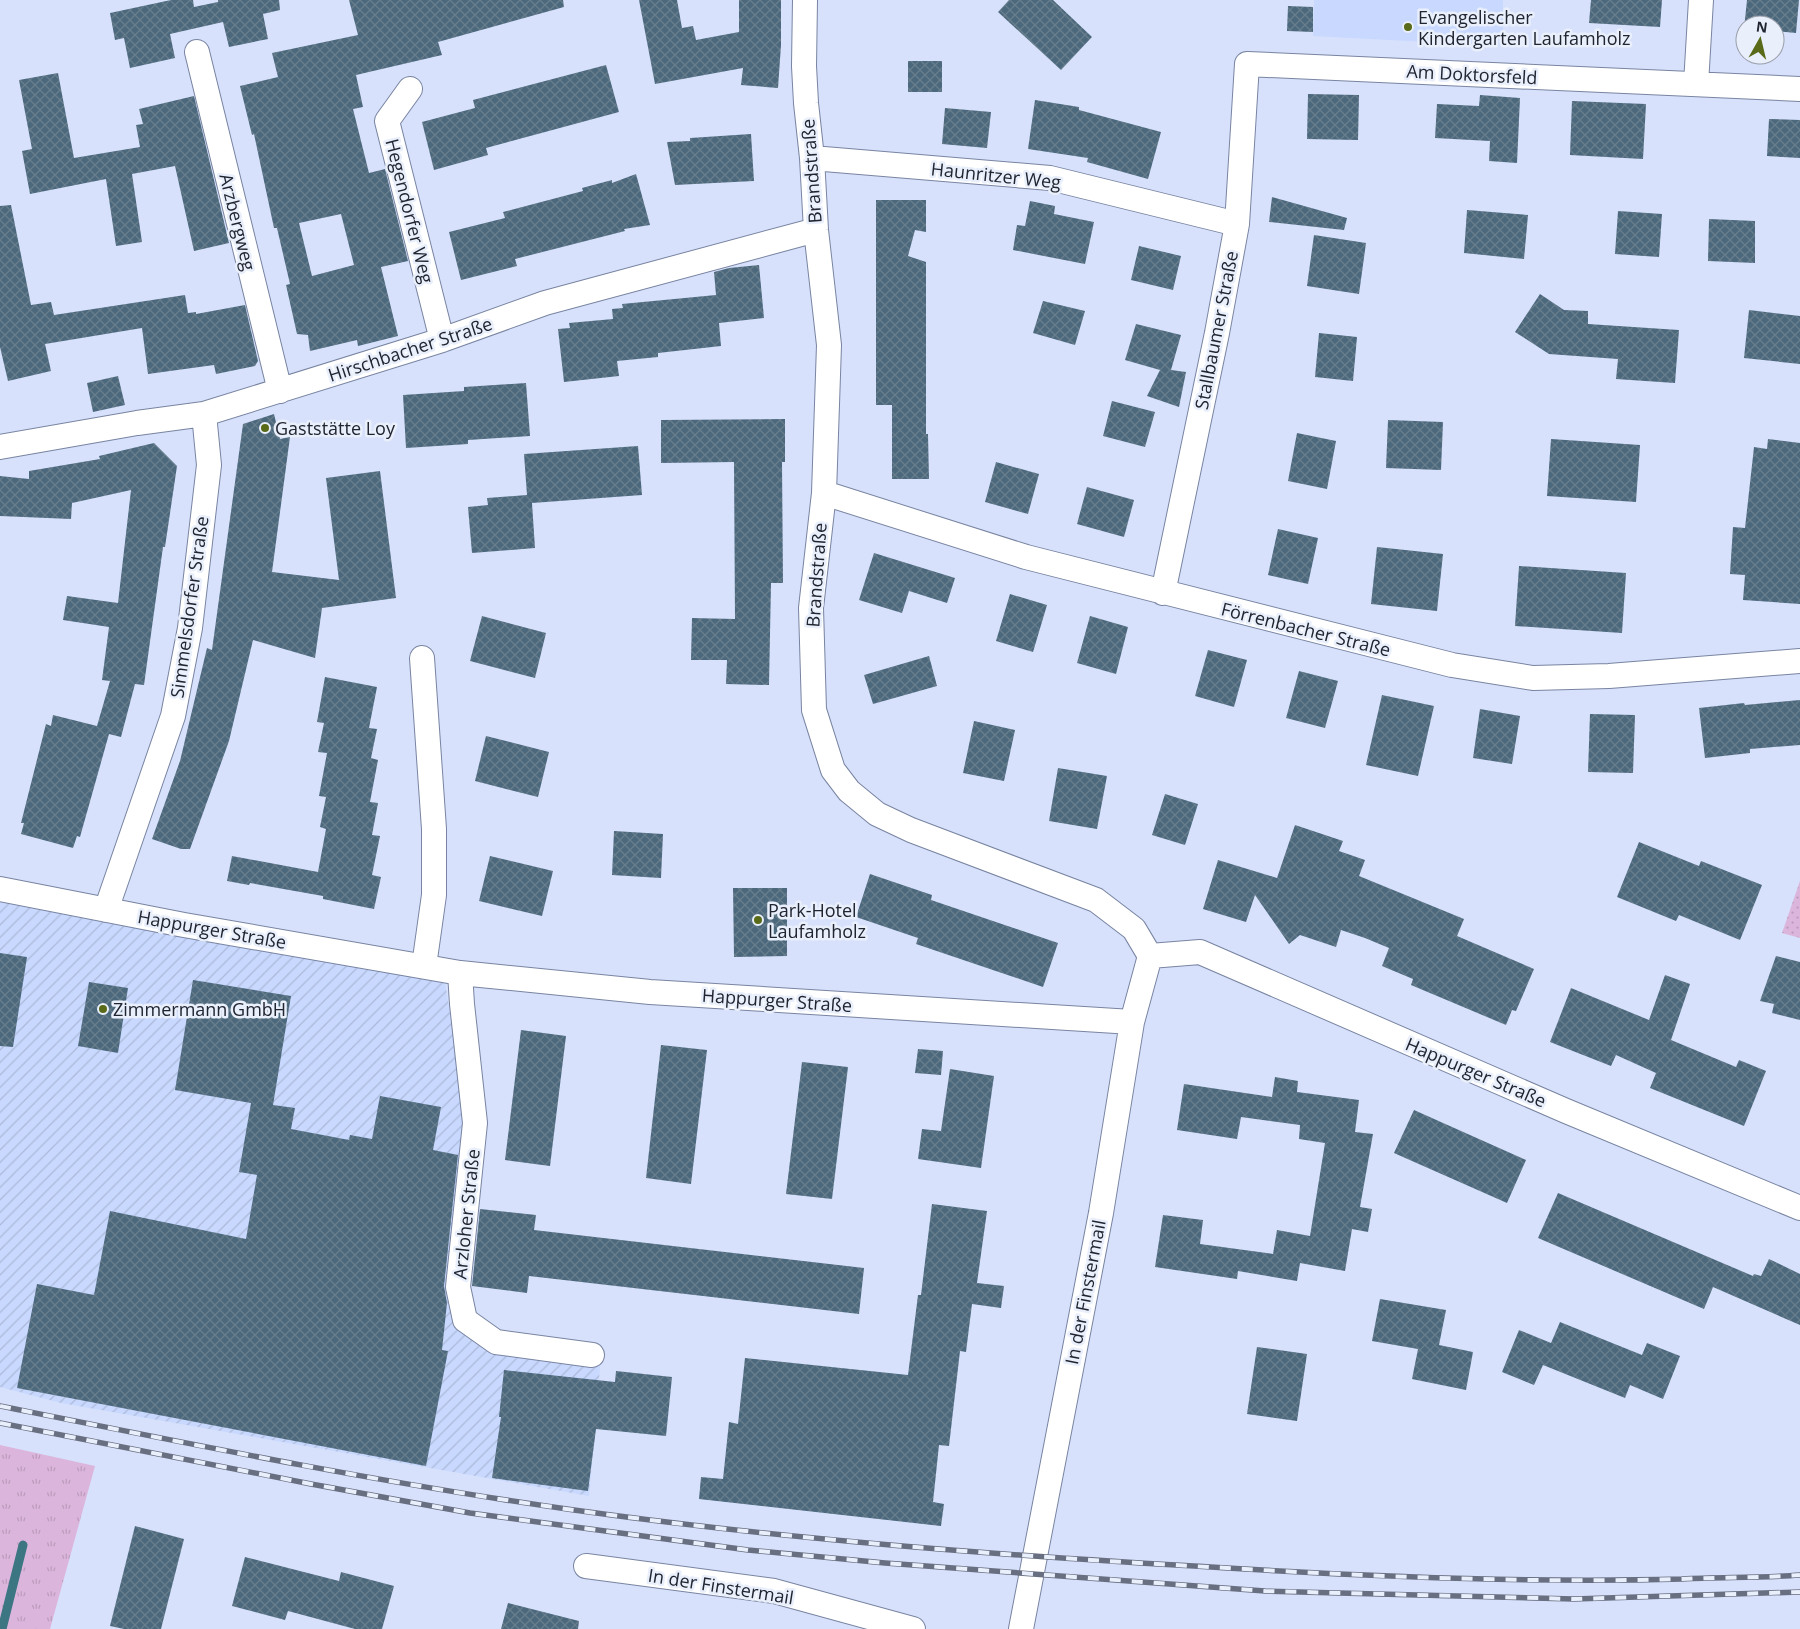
<svg xmlns="http://www.w3.org/2000/svg" width="1800" height="1629" font-family="'Open Sans',sans-serif">
<style>
.built{fill:#c8d8fe}
.industrial{fill:url(#industrial-furrows)}
.grass{fill:url(#grass-tufts)}
.park{fill:url(#park-dots)}
.lines{fill:none;stroke-linecap:round;stroke-linejoin:round}
.stream{stroke:#3d7683;stroke-width:9}
.building{fill:url(#building-cross-hatch);fill-rule:evenodd}
.street-casing{stroke:#7884a1;stroke-width:26}
.street{stroke:#fff;stroke-width:24}
.rail-casing{stroke:#686f81;stroke-width:5.5}
.rail{stroke:#e9effb;stroke-width:4;stroke-dasharray:11;stroke-linecap:butt}
.poi-dot{fill:#596b18;stroke:#e9effb;stroke-width:2}
.labels{text-anchor:middle;dominant-baseline:central;stroke-width:5;stroke-linejoin:round;paint-order:stroke}
.poi-label{font-size:18px;fill:#202531;stroke:#e9effb;text-anchor:start}
.street-label{font-size:18px;fill:#202531;stroke:#e9effb}
</style>
<defs>
<pattern id="industrial-furrows" width="10" height="10" patternUnits="userSpaceOnUse" patternTransform="scale(1.25)"><rect width="10" height="10" fill="#c8d8fe"/><path d="M-1 1l2-2M0 10L10 0M9 11l2-2" fill="none" stroke="#acb9da"/></pattern>
<pattern id="grass-tufts" width="24" height="20" patternUnits="userSpaceOnUse" patternTransform="scale(1.25)"><rect width="24" height="20" fill="#dcb5dc"/><path d="M3 7l-1-3M5 7V3M7 7l1-3M15 17l-1-3M17 17v-4M19 17l1-3" fill="none" stroke="#bc9cbd"/></pattern>
<pattern id="park-dots" width="8" height="8" patternUnits="userSpaceOnUse" patternTransform="scale(1.25)"><rect width="8" height="8" fill="#dcb5dc"/><path d="M2 2h.1M6 6h.1" fill="none" stroke="#bc9cbd" stroke-width="1.8" stroke-linecap="round"/></pattern>
<pattern id="building-cross-hatch" width="8" height="8" patternUnits="userSpaceOnUse" patternTransform="scale(1.25)"><rect width="8" height="8" fill="#4c687c"/><path d="M0 0l8 8M0 8l8-8" fill="none" stroke="#687e8d"/></pattern>
</defs>
<rect width="100%" height="100%" fill="#d7e1fb"/>
<path class="built" d="M1314,0H1503V46L1313,36Z"/>
<path class="industrial" d="M0,899L444,975L466,1119L458,1319L493,1344L601,1356L589,1496L61,1403L0,1387Z"/>
<path class="grass" d="M0,1445L95,1466L50,1629H0Z"/>
<path class="park" d="M1800,881V938L1782,933Z"/>
<g class="lines">
<path class="stream" d="M2,1629L23,1545"/>
</g>
<path class="building" d="M171,0H193L194,7L218,2V0H279L280,10L263,14L268,39L229,47L223,22L170,34L175,58L130,68L124,38L115,40L110,13Z
M349,0H563L564,7L438,42L442,55L356,75L363,107L353,109L369,173L385,169L408,261L381,267L398,336L358,346L357,340L310,351L308,335L297,334L286,285L290,284L277,228H274L254,134L252,135L240,86L278,77L272,53L358,35ZM341,214L354,265L312,276L299,223Z
M639,0H677L682,28L693,26L696,40L739,32V0H781V45L778,88L741,85L743,68L655,84Z
M1009,0H1053L1092,37L1061,70L998,12Z
M1591,0H1662L1660,27L1589,23Z
M1747,0H1799L1796,33L1775,31V25H1745L1744,29Z
M1288,6L1313,7V32L1287,31Z
M908,61H942V92H908Z
M606,65L619,112L486,148L488,155L434,170L422,122L475,108L473,100Z
M58,73L74,158L140,147L136,125L143,124L139,109L194,96L229,243L194,251L175,166L132,174L142,242L116,246L106,179L30,194L22,151L32,149L19,80Z
M1308,94L1359,95L1358,140L1307,139Z
M1480,95L1520,98L1517,163L1489,161L1490,141L1435,138L1437,104L1479,106Z
M1035,100L1079,107V110L1161,132L1148,179L1087,162L1088,158L1028,149Z
M1572,101L1646,104L1643,159L1570,155Z
M945,108L991,112L987,148L942,144Z
M1769,119L1800,120V158L1767,156Z
M751,134L754,181L675,185L667,142L690,141V138Z
M636,174L650,225L624,229L625,231L515,259L517,266L461,280L449,232L505,218L503,212L583,191L582,188L612,180V183Z
M1272,197L1347,218L1344,230L1269,222Z
M876,200H926V232L915,230L908,256L926,262V434H928L929,479H892V405H876Z
M1030,201L1055,206L1054,214L1094,222L1085,264L1013,250L1017,225L1025,226Z
M11,205L31,305L51,302L54,315L185,295L188,313L196,312V314L245,305L258,361L255,366L216,374L214,365L148,374L142,328L45,344L51,371L8,381L0,347V206Z
M1467,210L1528,215L1524,259L1464,253Z
M1618,211L1662,214L1659,257L1615,254Z
M1709,219L1755,221V263L1708,261Z
M1314,235L1366,243L1359,294L1307,286Z
M1139,246L1181,256L1173,290L1131,280Z
M759,265L764,318L719,323L721,346L658,353V357L617,361L619,376L564,382L558,329L570,328L569,323L613,319L612,309L623,308L622,304L716,295L714,272L729,268Z
M1540,294L1564,310L1588,311V324L1679,330L1675,383L1616,379L1618,359L1549,354L1515,332Z
M1043,301L1085,311L1075,345L1033,333Z
M1749,310L1800,316V364L1744,358Z
M1136,324L1181,335L1171,370L1186,372L1179,407L1147,396L1160,370L1125,360Z
M1319,333L1357,337L1353,381L1315,377Z
M118,376L125,405L93,412L87,383Z
M526,383L530,436L468,440V444L406,448L403,395L464,391V387Z
M1112,401L1155,412L1145,447L1103,436Z
M274,414L280,439L290,437L272,572L339,580L326,478L380,471L396,598L322,608L315,658L253,640L229,741L190,849H181L152,839L180,761L207,648L212,650L243,424Z
M785,419V462H782L783,583H771L769,685L726,684L727,660H691L692,618L735,619L734,462L661,463V420Z
M1388,420L1443,422L1441,470L1386,468Z
M1297,433L1336,441L1327,489L1288,481Z
M1551,439L1640,445L1636,502L1547,496Z
M1768,439L1800,443V604L1743,600L1745,575L1730,574L1733,527L1745,528L1754,447L1767,449Z
M154,443L177,466L165,547H163L144,685L135,684L121,737L109,734L80,837L77,836L73,848L21,834L24,823H21L46,724L51,726L53,715L97,726L110,681L102,680L109,627L63,620L67,596L118,603L131,490L72,503L71,519L0,516V476L29,479V471L100,459L99,456Z
M638,446L642,495L532,503L535,548L472,553L468,507L488,505L487,498L527,495L524,454Z
M996,462L1039,474L1028,514L985,502Z
M1087,487L1134,500L1124,537L1077,524Z
M1278,529L1318,538L1308,584L1268,575Z
M1377,547L1443,554L1437,611L1371,604Z
M874,553L955,578L947,603L909,591L902,613L859,600Z
M1519,566L1626,573L1622,633L1515,626Z
M1010,594L1047,605L1033,652L996,641Z
M482,616L546,633L535,678L470,661Z
M1090,616L1128,627L1116,674L1077,663Z
M1208,650L1247,660L1234,707L1195,696Z
M929,656L937,686L873,704L864,675Z
M1299,671L1338,681L1325,728L1286,718Z
M325,677L377,687L369,728L377,729L371,758L378,760L370,802L378,803L372,835L380,836L372,875L381,877L374,909L323,899V896L250,883L249,885L227,881L232,856L318,872L326,829L320,827L326,797L319,796L327,753L318,752L324,723L317,722Z
M1382,695L1434,706L1418,776L1366,765Z
M1800,700V745L1750,749V753L1705,758L1699,708L1744,703L1745,705Z
M1480,709L1520,716L1512,764L1473,758Z
M1590,714L1635,715L1633,773L1588,772Z
M974,721L1015,730L1004,781L963,773Z
M486,736L549,752L538,797L475,781Z
M1058,768L1107,776L1097,829L1049,821Z
M1165,794L1198,804L1185,845L1152,835Z
M1295,825L1343,841L1339,851L1365,860L1359,876L1464,919L1457,936L1534,969L1516,1011L1512,1010L1506,1025L1411,985L1413,979L1382,966L1389,948L1365,938L1341,930L1336,947L1300,935L1289,944L1255,895L1246,922L1203,909L1218,860L1277,878Z
M614,831L663,834L661,878L612,875Z
M1639,842L1699,866L1701,861L1762,885L1740,940L1679,915L1676,921L1617,897Z
M490,856L553,871L542,916L479,901Z
M870,874L932,895L931,900L1058,943L1043,987L916,944L918,938L856,917Z
M733,888H787V956L734,957Z
M0,953L27,957L13,1047L0,1046Z
M1776,956L1800,962V1020L1772,1013L1774,1004L1760,1001Z
M1665,975L1690,984L1671,1040L1736,1067L1739,1060L1766,1071L1744,1126L1650,1088L1656,1073L1616,1055L1611,1066L1550,1042L1571,988L1649,1020Z
M193,980L291,996L273,1105L295,1108L291,1129L349,1140L350,1135L372,1139L380,1096L441,1107L433,1150L458,1155L444,1286L447,1303L442,1350L448,1351L426,1466L17,1388L37,1284L94,1295L110,1211L246,1239L257,1175L239,1172L251,1103L175,1090Z
M89,982L128,988L118,1053L78,1046Z
M521,1030L566,1036L550,1166L505,1160Z
M661,1045L707,1050L691,1184L646,1178Z
M918,1049L943,1051L941,1075L915,1073Z
M802,1062L848,1067L832,1199L786,1194Z
M950,1069L994,1076L981,1168L918,1159L922,1129L941,1131Z
M1275,1077L1298,1081L1297,1092L1359,1100L1355,1132L1373,1134L1360,1207L1372,1209L1368,1232L1352,1229L1345,1271L1300,1263L1297,1281L1238,1271L1237,1279L1155,1267L1163,1215L1203,1220L1200,1244L1273,1254L1277,1230L1310,1236L1325,1143L1299,1139L1300,1125L1241,1117L1237,1139L1177,1130L1184,1084L1272,1097Z
M1414,1110L1526,1160L1507,1203L1394,1153Z
M1558,1193L1753,1276L1754,1274L1761,1276L1769,1259L1800,1274V1325L1713,1287L1704,1309L1538,1238Z
M932,1204L987,1211L977,1283L1004,1286L1001,1308L972,1304L966,1352L960,1351L949,1446L939,1445L933,1502L944,1504L941,1526L699,1499L701,1477L723,1479L729,1422L738,1424L745,1358L908,1375L918,1295H921Z
M480,1209L536,1215L534,1230L864,1268L859,1314L529,1276L527,1293L472,1286Z
M1380,1299L1446,1310L1439,1345L1473,1352L1466,1390L1412,1379L1418,1349L1372,1341Z
M1560,1322L1642,1355L1647,1343L1680,1356L1663,1399L1630,1385L1625,1398L1543,1365L1534,1385L1502,1372L1519,1330L1551,1343Z
M1257,1347L1307,1354L1297,1421L1247,1414Z
M504,1370L615,1382L616,1371L672,1377L666,1436L596,1429L588,1491L492,1478L501,1417H499Z
M135,1526L184,1539L161,1629H124L110,1626Z
M245,1557L339,1581L341,1572L394,1586L382,1629H355L288,1611L285,1620L232,1606Z
M508,1603L579,1621L578,1629H501Z"/>
<g class="lines">
<g class="street-casing">
<path id="street" d="M805,0L804,66L806,103L812,158L816,230L829,345L824,493L811,608L814,710L833,770L849,791L877,814L911,830L1096,900L1134,929L1150,956
M197,52L280,391
M1696,84L1701,0
M410,89L387,121L442,340
M812,158L1050,178L1237,224
M0,447L137,423L204,414L442,340L545,303L816,230
M824,493L1026,557L1452,665L1533,678L1609,676L1800,661
M1163,593L1217,333L1237,224L1247,64L1800,89
M422,658L434,829V895L424,966
M0,889L184,925L460,973L650,992L1132,1022
M106,910L173,716L190,628L209,465L204,414
M1150,956L1200,952L1566,1111L1800,1208
M460,973L462,1004L475,1123L458,1287L465,1320L496,1342L592,1355
M586,1566L774,1591L913,1629
M1021,1629L1101,1213L1132,1022L1150,956"/>
</g>
<use href="#street" class="street"/>
<g class="rail-casing">
<path id="rail" d="M0,1406C190,1444 381,1483 574,1510C790,1540 1008,1556 1227,1568C1378,1577 1530,1583 1682,1579C1721,1577 1761,1578 1800,1575
M0,1423L311,1484L470,1513L748,1550L885,1563L1265,1591L1574,1599L1800,1592"/>
</g>
<use href="#rail" class="rail"/>
</g>
<g class="poi-dot">
<circle cx="1408" cy="27" r="5"/>
<circle cx="265" cy="428" r="5"/>
<circle cx="758" cy="920" r="5"/>
<circle cx="103" cy="1009" r="5"/>
</g>
<g class="labels">
<g class="poi-label">
<text x="1418" y="17">Evangelischer<tspan x="1418" dy="21">Kindergarten Laufamholz</tspan></text>
<text x="275" y="428">Gaststätte Loy</text>
<text x="768" y="910">Park-Hotel<tspan x="768" dy="21">Laufamholz</tspan></text>
<text x="113" y="1009">Zimmermann GmbH</text>
</g>
<g class="street-label">
<text transform="translate(1472 74) rotate(3)">Am Doktorsfeld</text>
<text transform="translate(811 171) rotate(-94)">Brandstraße</text>
<text transform="translate(996 175) rotate(6)">Haunritzer Weg</text>
<text transform="translate(410 211) rotate(76)">Hegendorfer Weg</text>
<text transform="translate(238 222) rotate(76)">Arzbergweg</text>
<text transform="translate(1216 330) rotate(-79)">Stallbaumer Straße</text>
<text transform="translate(410 349) rotate(-18)">Hirschbacher Straße</text>
<text transform="translate(816 575) rotate(-86)">Brandstraße</text>
<text transform="translate(189 607) rotate(-82)">Simmelsdorfer Straße</text>
<text transform="translate(1306 629) rotate(14)">Förrenbacher Straße</text>
<text transform="translate(212 929) rotate(10)">Happurger Straße</text>
<text transform="translate(777 1000) rotate(4)">Happurger Straße</text>
<text transform="translate(1476 1072) rotate(23)">Happurger Straße</text>
<text transform="translate(466 1214) rotate(-84)">Arzloher Straße</text>
<text transform="translate(1085 1292) rotate(-79)">In der Finstermail</text>
<text transform="translate(721 1586) rotate(9)">In der Finstermail</text>
</g>
</g>
<g transform="translate(1760 40) rotate(8)"><circle r="24" fill="#e9effb" stroke="#999eaa"/>
<path d="M0-4L9 19L0 12L-9 19Z" fill="#596b18"/>
<text y="-8" font-size="14" font-weight="bold" text-anchor="middle" fill="#202531">N</text>
</g>
</svg>
